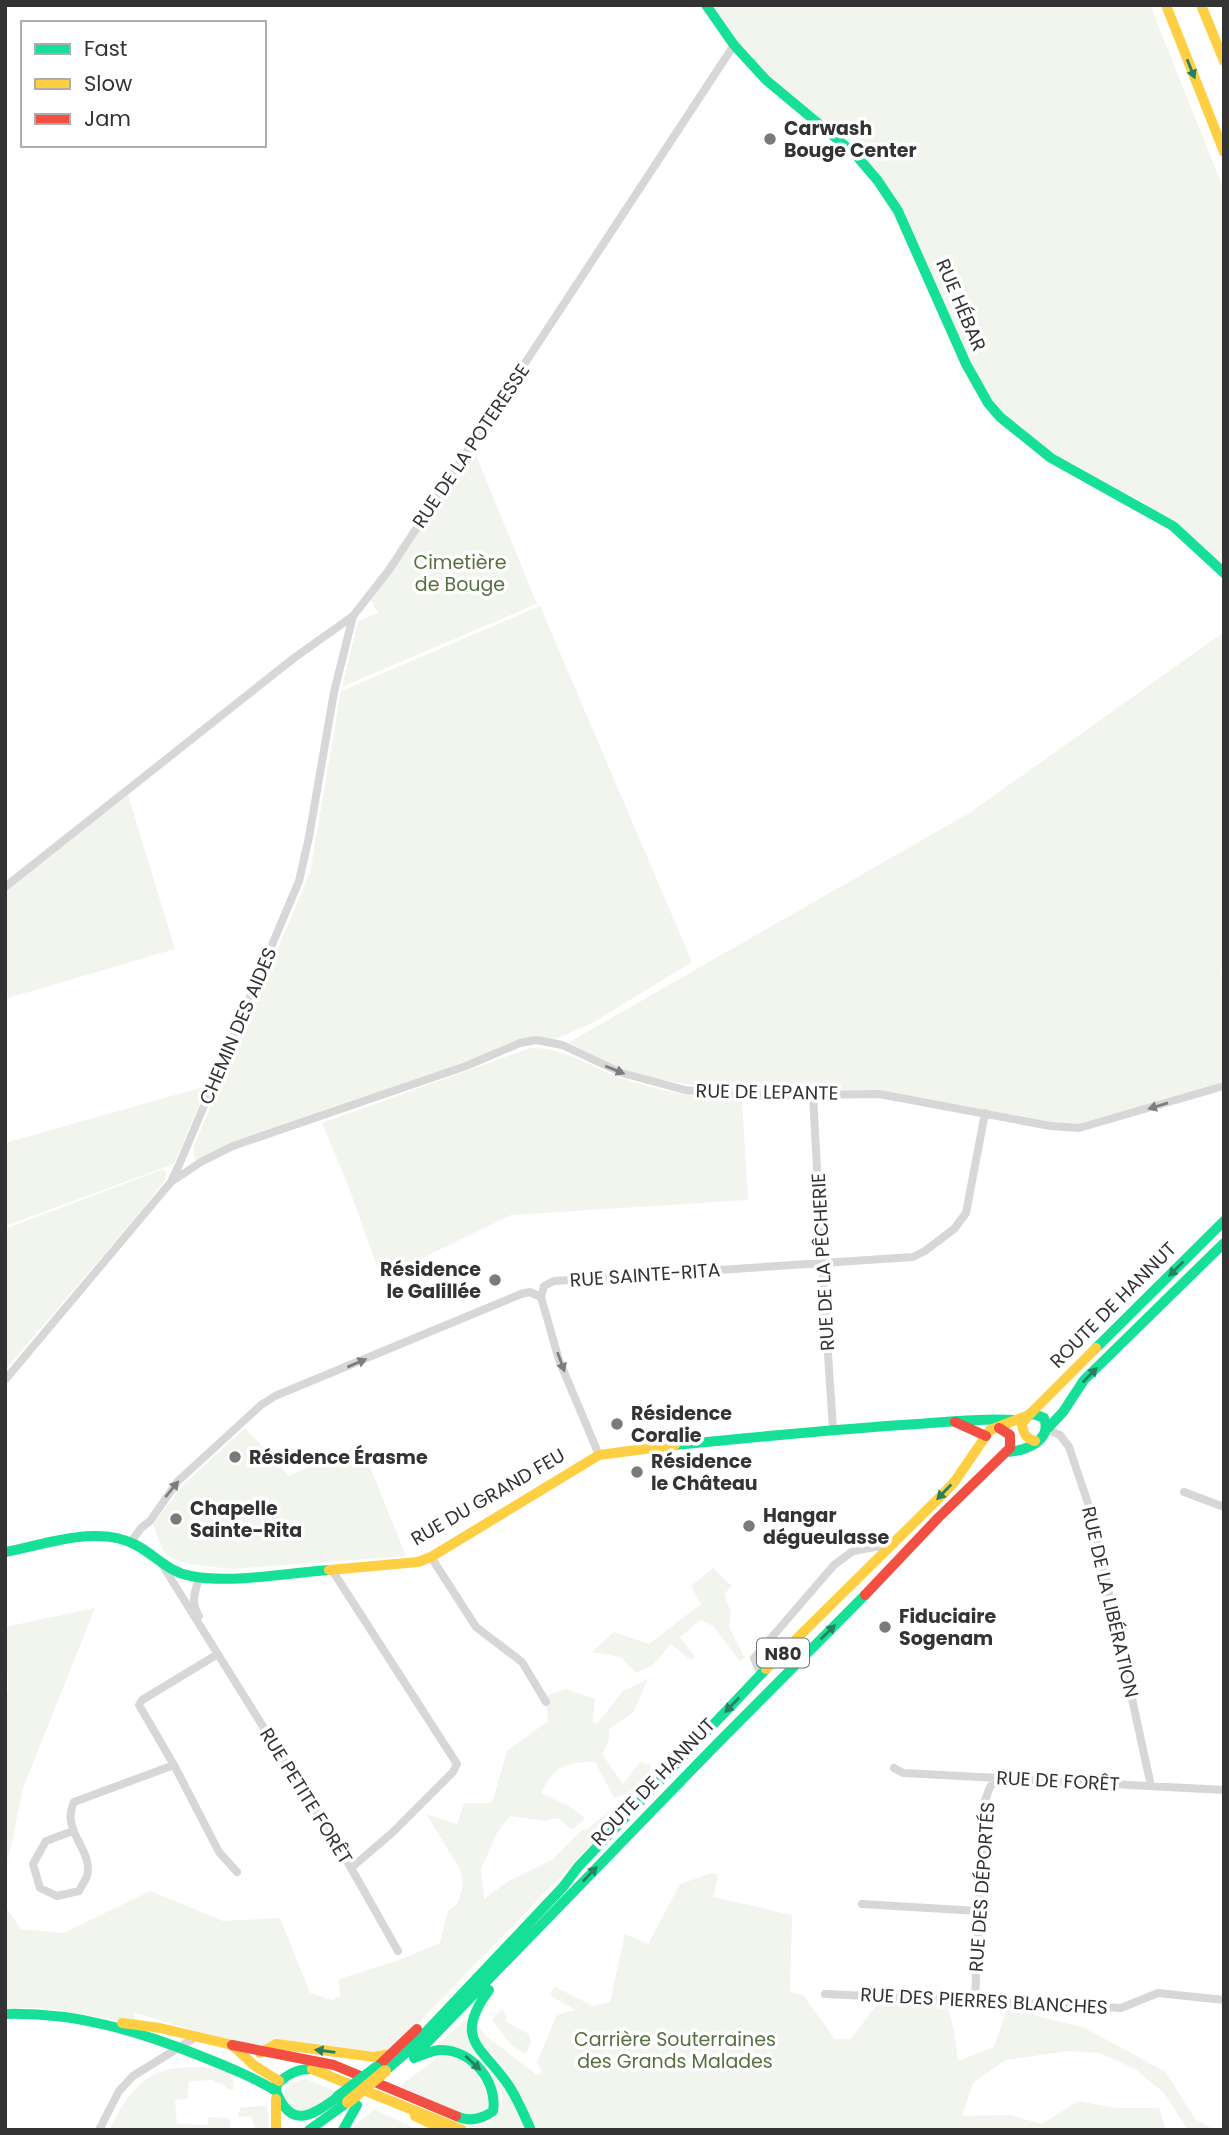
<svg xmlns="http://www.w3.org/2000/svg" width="1229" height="2135" font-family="Poppins,sans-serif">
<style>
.green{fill:#f1f5ed}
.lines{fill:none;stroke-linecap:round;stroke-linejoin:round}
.street{stroke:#d7d7d7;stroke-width:8}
.fast{stroke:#16e098;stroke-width:10}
.slow{stroke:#ffcf43;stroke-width:10}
.jam{stroke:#f24e42;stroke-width:10}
.fast-bridge{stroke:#16e098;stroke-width:12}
.slow-bridge{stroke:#ffcf43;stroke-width:12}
.oneway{fill:#268160}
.oneway2{fill:#7d7d7d}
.poi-dot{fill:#7a7a7a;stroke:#fff;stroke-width:2.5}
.labels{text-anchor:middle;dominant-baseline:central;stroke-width:7;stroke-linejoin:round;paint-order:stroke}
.shield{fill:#fff;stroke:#707070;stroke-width:2}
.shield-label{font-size:18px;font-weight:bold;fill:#333}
.poi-label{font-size:19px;font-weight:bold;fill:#333;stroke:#fff;text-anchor:start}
.street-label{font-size:19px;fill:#333;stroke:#fff}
.park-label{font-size:19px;fill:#56703f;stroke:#fff}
</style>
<rect width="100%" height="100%" fill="#fff"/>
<path class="green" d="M713,5H1150L1224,190V566L1184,530L1138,499L1066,462L1015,426L1000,410L975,373L883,181L774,81L739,43Z
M473,448L537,604L342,687L358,621L378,613L371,600Z
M540,606L692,962L594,1022L554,1040L528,1039L195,1161L193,1148L310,873L341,691Z
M1224,632V972L1221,973L1224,983V1083L1088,1123L1065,1125L878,1090L753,1092L696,1086L652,1078L609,1064L566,1044L971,812Z
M128,795L175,949L5,999V892Z
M530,1048C564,1047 585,1064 616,1076C655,1091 700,1098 742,1101L748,1200L511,1215L381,1278L349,1188L322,1123Z
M207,1086L174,1164L5,1226V1143Z
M164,1169L166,1174L165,1180L141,1211L5,1370V1229Z
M245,1428L289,1476L361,1444L406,1556L232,1569L188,1564L171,1558L162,1549L153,1524L183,1485Z
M713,1568L732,1586L724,1594L731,1612L729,1627L745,1658L740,1661L713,1626L700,1620L680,1637L695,1657L690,1660L671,1644L653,1665L636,1673L621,1657L592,1652L614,1632L649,1644L701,1604L691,1586Z
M95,1608L23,1788L5,1875V1693L8,1691L5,1627Z
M648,1679L633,1713L609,1729V1740L602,1754L623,1784L640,1762L651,1765C645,1786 633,1791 614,1798L595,1762C564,1762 555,1766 541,1793L569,1806L585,1818L572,1830L558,1818L545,1821L510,1816L497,1833L481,1869L484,1899L507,1882L552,1860L582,1830L588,1829L608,1812L615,1814L605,1825L601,1835L397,2045L372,2055L254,2048L135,2013L134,2023L41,2008H5V1906L21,1929L64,1933L150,1891L223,1921L280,1918L310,1993L332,2000L340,1996L339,1979L399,1960L440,1943L448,1911L458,1903L463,1885L460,1869L426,1814L457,1824L464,1803H492L507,1751L548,1721L546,1696L566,1689L595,1699L593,1720L596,1725L623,1691Z
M712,1873L718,1875L713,1897L792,1915L790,1992L803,1995L835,2039H851L880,2000L947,2005L954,2030L958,2061L994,2047L1007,2009L1083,2027L1166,2072L1195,2119L1215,2130H1188L1164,2093L1135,2069L1100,2053L1068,2051L1005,2060L973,2083L962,2116L1010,2115L1042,2124L1078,2101L1116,2108H1159L1166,2130H538C524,2106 513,2081 497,2059C490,2050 479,2044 477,2033C474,2018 485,2005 495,1995L481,2015L478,2025L486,2036L537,2075L542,2071L537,2062L557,2015L575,2010L550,1995L555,1987L593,2006L610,2002L625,1934L648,1944L680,1884Z
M502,2009L507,2017L505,2021L529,2034L531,2042L526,2054L512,2046L492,2020Z
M466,2019L508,2093L525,2130L466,2129L469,2126C485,2127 504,2116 502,2097C500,2086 488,2073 480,2065C471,2056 447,2052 434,2048Z
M446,2055C468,2059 482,2080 491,2098L482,2113L467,2116L400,2086L438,2057Z
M205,2067L227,2072L233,2076L234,2089L229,2090L221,2083L214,2082V2080L189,2081L187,2099L175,2100L177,2124L208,2125V2117L227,2118L230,2120L231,2130H109C122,2104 139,2074 171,2069C182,2067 194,2067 205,2067Z
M306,2079L337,2092C319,2105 308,2120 285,2107C280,2087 288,2082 306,2079Z
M266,2105L269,2115L268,2130H255L251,2116L238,2117L240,2108Z
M374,2109L418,2130H350Z"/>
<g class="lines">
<path class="street" d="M5,887L294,658L353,616L389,570L734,45
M813,1094L822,1263L833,1429
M171,1182L201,1162L233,1146L466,1066L520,1043L536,1040L562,1045L622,1073L685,1090L749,1096L879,1094L1050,1126L1079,1128L1224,1086
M541,1297L544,1286L554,1281L913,1257L925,1251L954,1229L966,1213L985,1113
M541,1297L559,1360L599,1455
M5,1380L171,1182L179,1165L299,881L309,837L334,692L353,616
M1048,1430L1060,1435L1069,1447L1092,1515L1151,1786
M1184,1492L1224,1507
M131,1542L141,1528L150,1521L178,1481L261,1405L275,1396L521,1294L530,1292L541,1297
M431,1557L476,1627L522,1662L546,1702
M163,1566L351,1868L398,1951
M332,1570L457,1764L453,1772L392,1833L351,1868
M199,1578C195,1592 190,1603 199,1616
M218,1654L142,1700L139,1705L174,1765L219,1852L237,1872
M761,1674L754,1658L834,1565L853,1551L892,1544
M894,1768L903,1773L1224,1790
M73,1831L46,1841L33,1864L40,1888L57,1896L79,1891C81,1887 85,1881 87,1876C94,1850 60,1831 74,1802L174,1765
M862,1904L978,1911
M825,1994L1121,2008L1158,1993L1224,2000
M975,2000L984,1803L990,1787L998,1778
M99,2130L119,2091L133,2076L196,2037"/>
<path class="fast" d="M706,5L734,45L766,80L855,154L878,181L898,211L966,364L988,403L1000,417L1051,458L1173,526L1224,573
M1096,1348L1224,1221
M1048,1428L1063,1412L1084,1380L1224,1243
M675,1445C756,1437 836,1429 917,1424C949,1422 980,1418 1013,1420
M1006,1452C1025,1451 1053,1441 1044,1418L1034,1414L1029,1415
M5,1552C44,1545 98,1524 136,1545C155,1555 168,1572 191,1576C230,1584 288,1573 329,1570
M489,1990C452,2040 482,2046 509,2086C518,2100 524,2115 531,2130
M5,2014C75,2012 139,2031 203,2057C228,2067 253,2077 276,2091L277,2084C288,2074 297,2069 312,2069
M417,2053L712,1749L865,1595
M414,2058C423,2055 432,2050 441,2050C472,2050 498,2082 493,2111C481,2120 469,2122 456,2116
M385,2071L407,2052L563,1887L578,1867L766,1669
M276,2091C291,2130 311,2116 338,2097
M309,2130L348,2102
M343,2130L357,2105"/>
<path class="slow" d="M1166,5L1224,152
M1201,5L1224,61
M1027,1417L1022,1424C1023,1433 1026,1439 1035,1441
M329,1570L418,1562L431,1557L599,1455L675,1445
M766,1669L943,1494L955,1481L990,1430L1029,1415L1096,1348
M122,2023L160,2028L232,2045L255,2066L279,2081
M260,2053L276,2044L374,2057L391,2054
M312,2069L462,2130
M276,2099V2130
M415,2116L444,2130"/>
<path class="jam" d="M955,1422L986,1436
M865,1595L938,1518L1010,1448V1435L999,1428
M232,2045L334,2065L456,2116
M376,2068L417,2029"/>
<path class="fast-bridge" d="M338,2097L376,2068"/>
<path class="slow-bridge" d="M348,2102L385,2071"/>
</g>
<defs><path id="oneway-solid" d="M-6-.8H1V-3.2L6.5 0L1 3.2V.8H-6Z" transform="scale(1.75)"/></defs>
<g class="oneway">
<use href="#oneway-solid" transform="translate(1191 69) rotate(68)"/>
<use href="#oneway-solid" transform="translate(1176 1269) rotate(135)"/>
<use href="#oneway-solid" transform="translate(1090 1375) rotate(-46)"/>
<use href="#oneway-solid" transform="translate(944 1492) rotate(134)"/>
<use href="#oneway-solid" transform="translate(828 1632) rotate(-45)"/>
<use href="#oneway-solid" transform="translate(732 1705) rotate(134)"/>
<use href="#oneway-solid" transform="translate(590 1874) rotate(-46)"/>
<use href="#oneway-solid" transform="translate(325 2051) rotate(-172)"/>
<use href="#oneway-solid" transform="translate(473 2063) rotate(43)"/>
</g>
<g class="oneway2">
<use href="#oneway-solid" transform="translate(615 1070) rotate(22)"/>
<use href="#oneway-solid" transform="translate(1158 1106) rotate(163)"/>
<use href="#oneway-solid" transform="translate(561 1362) rotate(70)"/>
<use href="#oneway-solid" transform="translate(357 1363) rotate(-23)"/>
<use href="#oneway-solid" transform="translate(172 1489) rotate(-51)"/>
</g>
<g class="poi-dot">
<circle cx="770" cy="139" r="7"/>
<circle cx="495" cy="1280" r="7"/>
<circle cx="617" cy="1424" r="7"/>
<circle cx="235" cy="1457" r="7"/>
<circle cx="637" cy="1472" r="7"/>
<circle cx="176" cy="1519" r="7"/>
<circle cx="749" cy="1526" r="7"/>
<circle cx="885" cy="1627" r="7"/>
</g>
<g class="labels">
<rect class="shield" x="757" y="1638.5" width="52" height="29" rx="5"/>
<g class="shield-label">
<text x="783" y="1653">N80</text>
</g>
<g class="poi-label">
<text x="784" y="128">Carwash<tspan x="784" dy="22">Bouge Center</tspan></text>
<text x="481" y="1269" text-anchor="end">Résidence<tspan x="481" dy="22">le Galillée</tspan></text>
<text x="631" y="1413">Résidence<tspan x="631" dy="22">Coralie</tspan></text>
<text x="249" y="1457">Résidence Érasme</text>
<text x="651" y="1461">Résidence<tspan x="651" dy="22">le Château</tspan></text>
<text x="190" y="1508">Chapelle<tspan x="190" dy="22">Sainte-Rita</tspan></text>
<text x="763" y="1515">Hangar<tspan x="763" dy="22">dégueulasse</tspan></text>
<text x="899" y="1616">Fiduciaire<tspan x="899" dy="22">Sogenam</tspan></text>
</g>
<g class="street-label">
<text transform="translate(961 305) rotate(67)">RUE HÉBAR</text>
<text transform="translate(471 446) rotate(-56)">RUE DE LA POTERESSE</text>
<text transform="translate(238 1026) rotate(-67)">CHEMIN DES AIDES</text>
<text transform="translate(767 1092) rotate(1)">RUE DE LEPANTE</text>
<text transform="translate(823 1262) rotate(-93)">RUE DE LA PÊCHERIE</text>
<text transform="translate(645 1275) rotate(-4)">RUE SAINTE-RITA</text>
<text transform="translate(1113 1305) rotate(-45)">ROUTE DE HANNUT</text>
<text transform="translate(488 1497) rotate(-30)">RUE DU GRAND FEU</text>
<text transform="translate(1110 1602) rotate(77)">RUE DE LA LIBÉRATION</text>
<text transform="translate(1058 1781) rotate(3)">RUE DE FORÊT</text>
<text transform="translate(653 1782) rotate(-46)">ROUTE DE HANNUT</text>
<text transform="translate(306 1796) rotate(58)">RUE PETITE FORÊT</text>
<text transform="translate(982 1887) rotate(-86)">RUE DES DÉPORTÉS</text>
<text transform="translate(984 2001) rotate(3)">RUE DES PIERRES BLANCHES</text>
</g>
<g class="park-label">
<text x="460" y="562">Cimetière<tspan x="460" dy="22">de Bouge</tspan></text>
<text x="675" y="2039">Carrière Souterraines<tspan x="675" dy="22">des Grands Malades</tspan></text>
</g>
</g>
<rect width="1229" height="2135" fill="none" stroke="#333333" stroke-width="14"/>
<rect x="21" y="21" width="245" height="126" fill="#ffffff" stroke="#adadad" stroke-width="2"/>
<rect x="35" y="44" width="35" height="10" fill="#16e098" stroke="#adadad" stroke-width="2"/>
<text x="84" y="56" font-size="21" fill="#333333">Fast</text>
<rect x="35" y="79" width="35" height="10" fill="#ffcf43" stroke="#adadad" stroke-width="2"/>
<text x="84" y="91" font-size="21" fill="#333333">Slow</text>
<rect x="35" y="114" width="35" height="10" fill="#f24e42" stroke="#adadad" stroke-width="2"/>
<text x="84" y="126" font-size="21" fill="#333333">Jam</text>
</svg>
